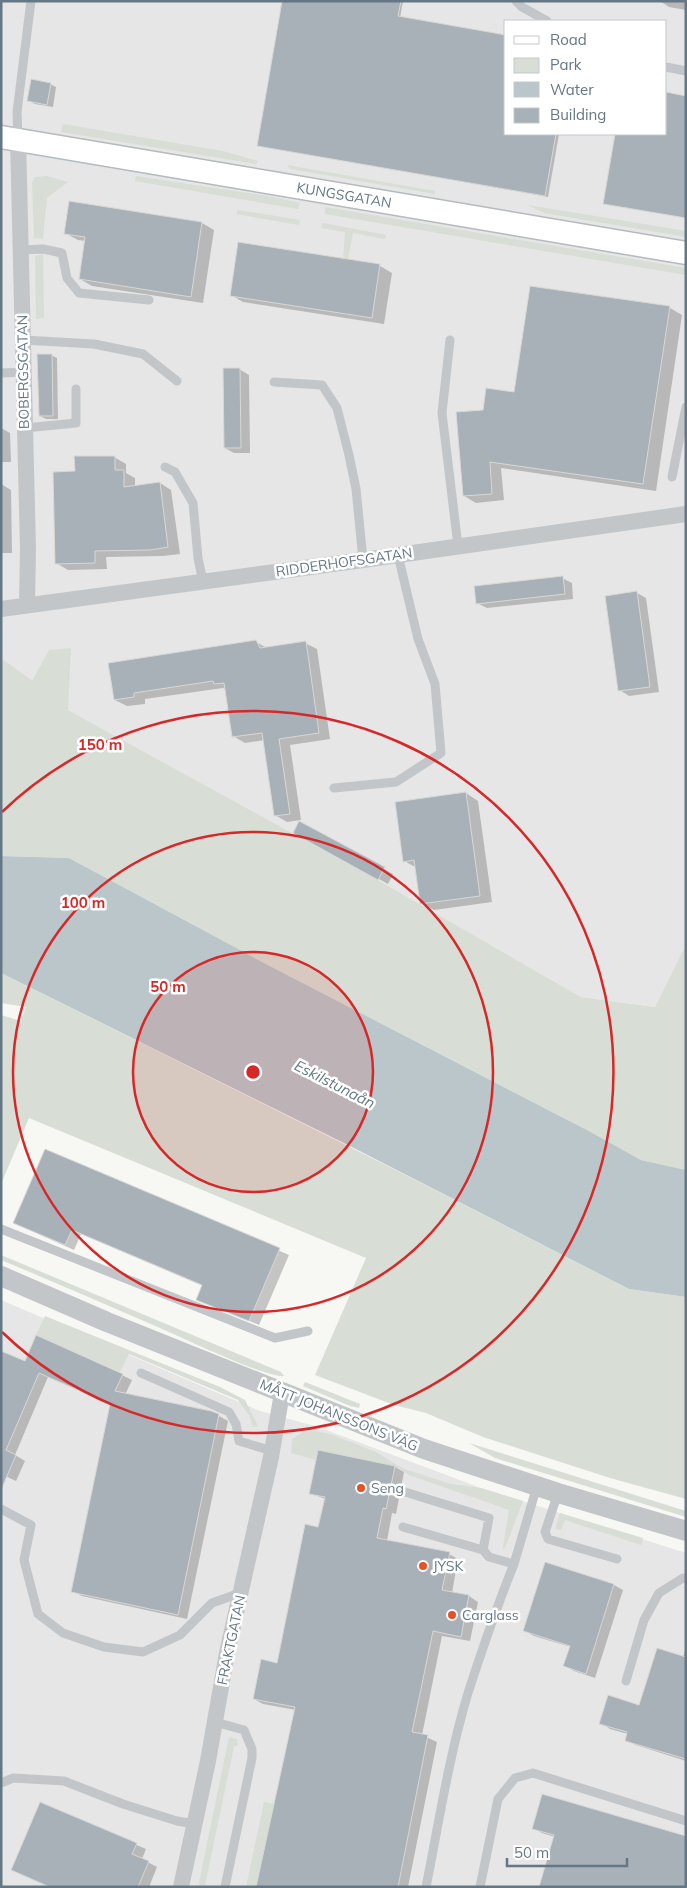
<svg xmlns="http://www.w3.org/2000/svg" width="687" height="1888" font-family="Mulish,sans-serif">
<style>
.built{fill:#e5e6e5;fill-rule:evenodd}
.green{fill:#d8ded5}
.water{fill:#bac6ca}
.shadow{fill:#0003}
.building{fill:#a8b1b7;stroke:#d8d8d6}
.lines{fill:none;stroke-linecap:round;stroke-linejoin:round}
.secondary-casing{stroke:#b4babe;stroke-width:25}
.service{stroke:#c2c6c9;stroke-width:9}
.minor{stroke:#c2c6c9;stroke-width:16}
.tertiary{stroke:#c2c6c9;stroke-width:20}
.secondary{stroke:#fff;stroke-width:22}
.ring{fill:none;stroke:#d62828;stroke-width:2.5}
.poi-dot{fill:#e65125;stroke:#fff;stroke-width:2}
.labels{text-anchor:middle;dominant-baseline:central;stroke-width:5;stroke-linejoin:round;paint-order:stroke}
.street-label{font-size:14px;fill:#657785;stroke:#fff}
.poi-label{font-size:14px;fill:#657785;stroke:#fff;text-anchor:start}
.water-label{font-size:15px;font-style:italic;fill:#617981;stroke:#fff}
.centre{fill:#d62828;stroke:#fff;stroke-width:2.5}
.ring-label{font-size:15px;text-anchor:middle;font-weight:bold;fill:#d62828;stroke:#fff;stroke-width:5;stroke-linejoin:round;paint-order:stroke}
</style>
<rect width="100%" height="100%" fill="#f7f7f4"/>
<path class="built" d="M1,1H686V944L655,1007L581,997L378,880L68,710L49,650L32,680L4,660L1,661ZM506,21H666V134H506Z
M1,1300L260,1411L318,1427L481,1488L686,1553V1887H1Z"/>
<path class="green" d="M63,124L223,151L258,161L256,164L61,132Z
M287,165L435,191V194L290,169Z
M47,176L68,182L47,198L43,239L34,238L32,183L35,177Z
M136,176L268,196L300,203L298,209L135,181Z
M528,205L686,231V237L544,213Z
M325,207L686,268V275L325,214Z
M238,210L300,220L299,225L236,214Z
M323,223L386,235L385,239L353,233L348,259H343L345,232L321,228Z
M43,254L44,318L36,319L35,256Z
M71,648L68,710L378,880L581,997L655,1007L686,944V1170L641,1160L587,1130L266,964L69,858L1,856V661L4,660L32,680L49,650Z
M1,973L386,1165L629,1289L686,1297V1499L610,1478L483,1437L426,1413L394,1405L315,1375L366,1258L29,1118L1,1184V1015L21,1021L26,1007L1,1003Z
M1,1255L281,1372L284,1376C268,1379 181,1337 160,1328C107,1305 54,1282 1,1260Z
M45,1316L220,1387L245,1400L258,1426L253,1427L249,1415L238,1400L129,1354L120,1372L36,1335Z
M305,1382L360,1404L359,1408L350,1406L303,1386Z
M308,1429L333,1435L376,1452L404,1469L451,1484L481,1488L523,1501L505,1548L503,1549V1547L509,1510L409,1475L395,1466L318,1450L316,1460L291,1453L292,1439Z
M469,1443L686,1511V1517L495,1458Z
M560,1513L643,1538L641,1545L565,1520L561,1530L555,1529Z
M229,1737L237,1739L238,1745L234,1747L205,1885L209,1887H201L199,1883L203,1863Z
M264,1802L274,1804L256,1887H246Z"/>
<path class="water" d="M1,856L69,858L266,964L587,1130L641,1160L686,1170V1297L629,1289L344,1143L1,973Z"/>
<path class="shadow" d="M283,1H403L400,18L506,134H559L548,197L258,145Z
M660,1H686V10L669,7Z
M50,84L56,87L53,107L35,104L29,101Z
M666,93L686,97V218L604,203L616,134H666Z
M70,202L202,223L214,230L203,303L92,286L80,279L86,241L78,240L65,233Z
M239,244L380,266L392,273L384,324L243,302L231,295Z
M670,308L682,315L656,491L501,468L504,500L476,503L464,496L484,411Z
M51,355L57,358L58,419H46L40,416Z
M239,369L249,375L250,453H234L225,448Z
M1,428L10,433L11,462H1Z
M114,457L126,464V473L135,478V487L160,483L171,490L180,554L163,556L106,557L107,569L68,570L56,563L76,472Z
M1,484L11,490L12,553H1Z
M562,578L572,583L573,599L487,608L477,603Z
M637,593L646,598L659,692L629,696L620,690Z
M256,642L267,648L305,643L317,649L330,739L290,745L301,820L287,822L275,815L265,740L245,743L233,736L227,690L223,688L145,699V704L127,706L115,700Z
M466,793L478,801L492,902L434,910L421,903L417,868L404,861L396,803Z
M300,822L393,874L388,884L294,832Z
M45,1150L289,1255L259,1325L198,1299L203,1286L81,1234L74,1250L14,1223Z
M1,1352L25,1363L122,1375L132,1380L125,1395L219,1416L228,1421L187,1619L82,1596L73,1591L111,1404L48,1377L15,1455L25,1461L16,1481L1,1474Z
M395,1467L404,1472L396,1514L392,1513L387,1541L449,1554L458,1559L452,1593L469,1596L478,1602L470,1641L442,1636L422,1735L437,1742L408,1887H258L296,1710L263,1704L254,1699L278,1664L319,1528L325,1499L310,1493Z
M614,1585L623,1590L595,1678L574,1671L565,1666L571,1647L534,1636L525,1631Z
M686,1648V1761L636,1745L626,1740L628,1734L610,1729L601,1723L640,1706L683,1657Z
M543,1795L555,1837L542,1833L533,1828Z
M40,1804L146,1849L142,1859L157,1867L149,1887H49L12,1870Z"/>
<path class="building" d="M282,1H401L398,16L506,35V134H556L545,196L257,146Z
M31,79L51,83L47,105L27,101Z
M666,92L686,96V218L603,204L615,134H666Z
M69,201L202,222L191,297L79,279L85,237L64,234Z
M238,242L380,264L372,318L230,296Z
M530,286L670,306L643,484L490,462L492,494L463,496L456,412L483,410L486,388L514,392Z
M37,354H52L53,416H39Z
M223,368H240L241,448H224Z
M74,456H115V470H124V487L160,482L168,547L150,550L95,551V563L55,564L53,472L75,471Z
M563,576L565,594L476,604L474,586Z
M637,591L650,687L618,691L605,596Z
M256,640L260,648L306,641L319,733L279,739L290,814L274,816L262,733L232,737L224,683L214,684L213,681L134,693V697L114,700L108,663Z
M466,792L480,896L420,904L414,860L403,862L395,802Z
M299,821L385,867L378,880L293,833Z
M45,1149L280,1248L249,1321L196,1300L202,1285L72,1230L65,1245L13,1223Z
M36,1335L123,1374L115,1391L211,1411L219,1414L178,1615L71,1592L110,1404L39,1373L6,1450L16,1455L1,1490V1351L25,1361Z
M318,1450L395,1466L386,1509L383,1508L377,1538L450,1552L442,1590L469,1595L461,1637L433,1631L412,1732L428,1735L398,1887H256L295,1707L253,1699L261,1659L277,1663L305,1524L318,1527L325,1497L309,1494Z
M545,1562L614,1584L586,1674L563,1666L570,1646L523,1631Z
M657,1648L686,1657V1759L625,1741L627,1732L599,1724L608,1695L639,1705Z
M542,1794L686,1836V1887H539L554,1835L532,1829Z
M40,1802L137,1843L132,1854L149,1861L138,1887H50L11,1870Z"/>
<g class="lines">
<g class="secondary-casing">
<g id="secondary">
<path id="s1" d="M1,137L686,253"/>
</g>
</g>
<path class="service" d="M516,1L522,7L547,21
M666,67L686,71
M18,139L17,112L31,1
M21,250L43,249L62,253L67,278L79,293L149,300
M23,340L94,344L143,354L177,381
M450,340L442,413L458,546
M1,373L23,372
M274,382L322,385L337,408L349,455L356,489L363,560
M25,428L76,423V389
M165,467L175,472L193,503L198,558L203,582
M672,477L686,407
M334,788L396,782L441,753L435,684L418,639L398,555
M1,1229L275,1338L308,1331
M141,1373L229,1412L236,1424L239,1441L272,1451
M405,1492L489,1518L483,1550L489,1557L514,1564L537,1486
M558,1493L545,1532L548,1539L617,1559
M1,1509L31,1525L24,1560L38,1614L63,1633L104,1647L143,1652L180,1635L212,1603L240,1593
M403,1527L483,1550
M626,1681L644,1620L659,1593L683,1578L686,1579
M215,1722L244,1730L252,1749V1758L225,1887
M1,1783L13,1778L64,1781L123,1804L177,1821L195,1824
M426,1887C439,1822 449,1756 468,1693C482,1650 497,1606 514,1564
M480,1887L498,1799L515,1778L533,1773L686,1821"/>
<path class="minor" d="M18,139L28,549L27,605
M1,609L363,560L686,514
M181,1887L208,1761L227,1653L271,1457L282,1393"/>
<path class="tertiary" d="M1,1276L107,1322L424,1449L558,1493L686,1531"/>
<use href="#secondary" class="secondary"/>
</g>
<circle cx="253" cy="1072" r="120" fill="#d62828" fill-opacity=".12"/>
<g class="ring">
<circle cx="253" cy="1072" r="120"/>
<circle cx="253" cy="1072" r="240"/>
<path d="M2 812A361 361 0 1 1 2 1332"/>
</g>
<g class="poi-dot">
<circle cx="361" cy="1488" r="5"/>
<circle cx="423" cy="1566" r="5"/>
<circle cx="452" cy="1615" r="5"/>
</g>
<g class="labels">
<g class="street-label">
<text stroke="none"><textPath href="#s1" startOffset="348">KUNGSGATAN</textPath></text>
<text transform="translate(23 372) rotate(-91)">BOBERGSGATAN</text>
<text transform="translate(344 562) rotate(-8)">RIDDERHOFSGATAN</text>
<text transform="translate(339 1415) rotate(22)">MÅTT JOHANSSONS VÄG</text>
<text transform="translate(231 1640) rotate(-78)">FRAKTGATAN</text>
</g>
<g class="poi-label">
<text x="371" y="1488">Seng</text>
<text x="433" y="1566">JYSK</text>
<text x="462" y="1615">Carglass</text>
</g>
<g class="water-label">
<text transform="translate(335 1084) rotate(27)">Eskilstunaån</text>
</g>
</g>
<circle cx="253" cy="1072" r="8" class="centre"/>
<g class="ring-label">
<text x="100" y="750">150 m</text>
<text x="83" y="908">100 m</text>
<text x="168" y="992">50 m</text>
</g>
<rect width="687" height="1888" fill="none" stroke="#657785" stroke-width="5"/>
<rect x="504" y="20" width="162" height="115" fill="#ffffff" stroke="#c1c9ce"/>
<rect x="514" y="36" width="25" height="8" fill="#ffffff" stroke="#c1c9ce"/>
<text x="550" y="45" font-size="15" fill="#657785">Road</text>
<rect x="514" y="58" width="25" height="15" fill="#d8ded5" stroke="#c1c9ce"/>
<text x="550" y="70" font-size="15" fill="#657785">Park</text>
<rect x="514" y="82" width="25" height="15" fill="#bac6ca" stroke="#c1c9ce"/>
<text x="550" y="95" font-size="15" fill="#657785">Water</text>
<rect x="514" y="108" width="25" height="15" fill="#a8b1b7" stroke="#c1c9ce"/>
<text x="550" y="120" font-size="15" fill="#657785">Building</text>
<path d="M507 1858v8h120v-8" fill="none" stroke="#657785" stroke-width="2.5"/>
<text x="514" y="1858" font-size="15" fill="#657785" stroke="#ffffff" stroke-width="4" paint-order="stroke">50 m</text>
</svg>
